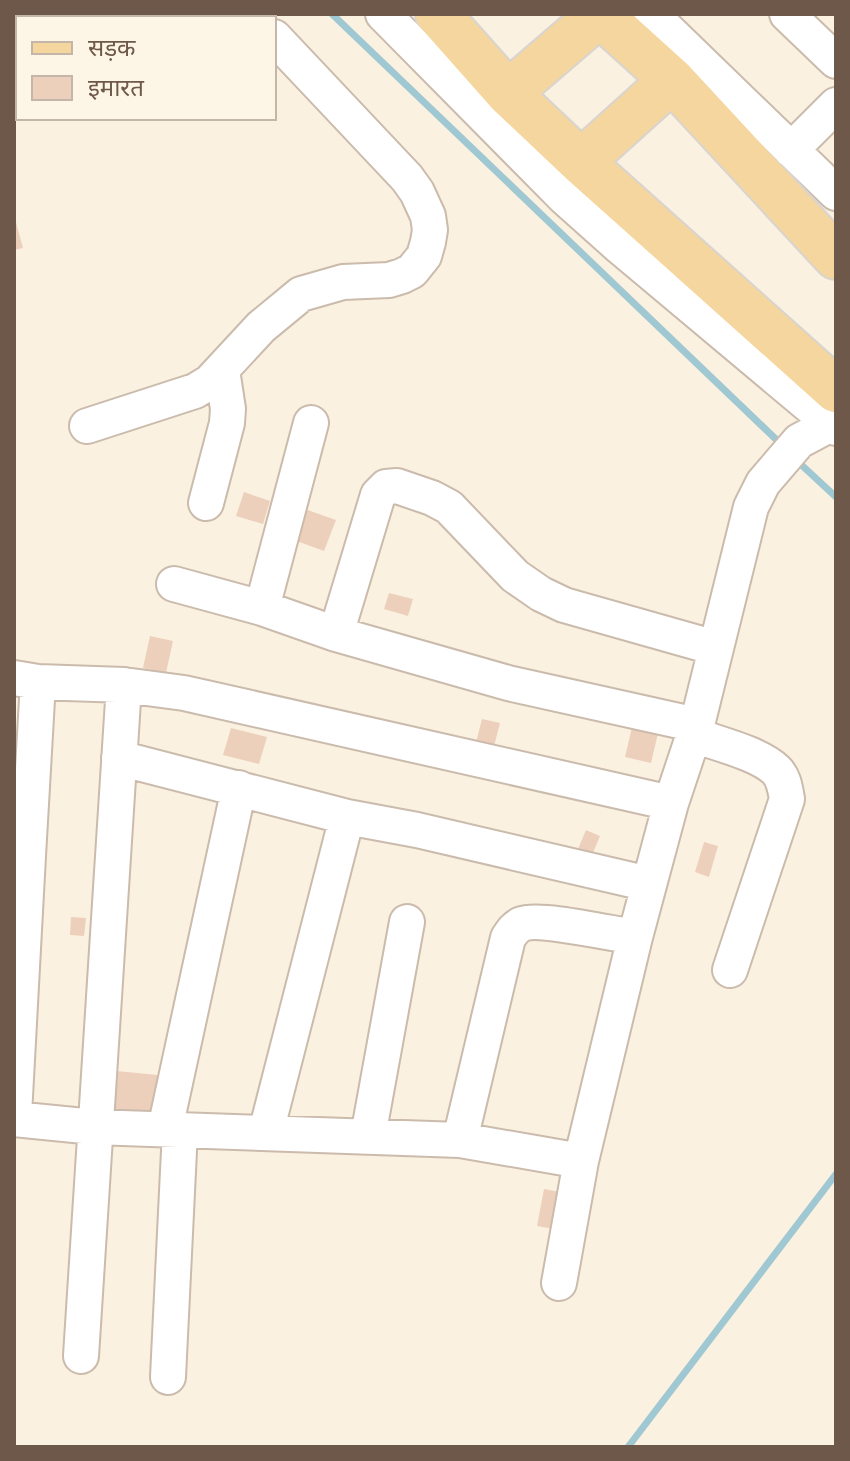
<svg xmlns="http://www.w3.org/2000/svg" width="850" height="1461" font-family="'Asap Condensed','Noto Sans Devanagari',sans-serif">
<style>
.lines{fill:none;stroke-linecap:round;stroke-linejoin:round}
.stream{stroke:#9fc8d2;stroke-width:7}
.building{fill:#edd0bb}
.minor-casing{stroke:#cbbbac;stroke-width:38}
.major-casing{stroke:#d9d4d0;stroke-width:48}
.minor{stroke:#fff;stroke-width:34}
.major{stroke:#f4d69e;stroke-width:44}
</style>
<rect width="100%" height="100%" fill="#faf1e1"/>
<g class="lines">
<path class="stream" d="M332,14L784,447
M795,459L836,497
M628,1447L836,1174"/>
</g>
<path class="building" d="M14,215L23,248L14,250Z
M244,492L270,501L263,524L236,516Z
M302,508L336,520L324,551L291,539Z
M389,593L413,599L408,616L384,609Z
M150,636L173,641L166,673L143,668Z
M482,719L500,723L491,758L473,754Z
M633,723L659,729L651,763L625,757Z
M231,728L267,737L259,764L223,755Z
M586,830L600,836L587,867L573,861Z
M704,842L718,846L709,877L695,872Z
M71,917L86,918L84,936L70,935Z
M107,1070L167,1076L162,1120L102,1113Z
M544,1189L566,1193L559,1230L537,1226Z"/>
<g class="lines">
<g class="minor-casing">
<path id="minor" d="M251,14L255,18
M383,14L564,197L620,247L836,428
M651,14L836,193
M787,14L836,61
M791,150L836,105
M87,426L195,391L210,382L261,327L301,294L343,282L389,280L402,276L412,271L424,256L428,242L430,230L428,216L417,192L407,178L274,37
M206,503L227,423L228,409L222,370
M174,584L262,608L336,634L508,683L697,725
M262,608L311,423
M336,634L378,495L386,487L397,486L432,498L449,507L515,576L541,594L564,605L716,648
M14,678L38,682L124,685L184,693L671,803
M694,735C718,744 758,753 776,770C784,778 785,788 787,799L730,970
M119,758L347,817L417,830L649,884
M14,856H28L38,682
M14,1115L28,856
M14,1119L94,1127L460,1140L581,1161
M165,1129L239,788
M266,1132L347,817
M368,1136L407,922
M460,1140L508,938C512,932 515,927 522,924C539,917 613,934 635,937
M559,1283L581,1161L635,937L671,803L697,725L751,507L763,483L799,441L831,424
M81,1356L124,685
M168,1377L180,1130"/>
</g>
<g class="major-casing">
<path id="major" d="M438,14L508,93L581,162L836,390
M599,14L672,80L836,257
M508,93L600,14
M581,162L672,80"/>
</g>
<use href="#minor" class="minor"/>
<use href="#major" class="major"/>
</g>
<rect width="850" height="1461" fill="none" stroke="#6e584a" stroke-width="32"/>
<rect x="16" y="16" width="260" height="104" fill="#fdf5e6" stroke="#c4b6a8" stroke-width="2"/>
<rect x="32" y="42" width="40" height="12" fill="#f4d69e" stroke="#c4b6a8" stroke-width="2"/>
<text x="88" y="56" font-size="24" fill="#6e584a">सड़क</text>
<rect x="32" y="76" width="40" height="24" fill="#edd0bb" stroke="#c4b6a8" stroke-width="2"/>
<text x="88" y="96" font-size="24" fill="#6e584a">इमारत</text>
</svg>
